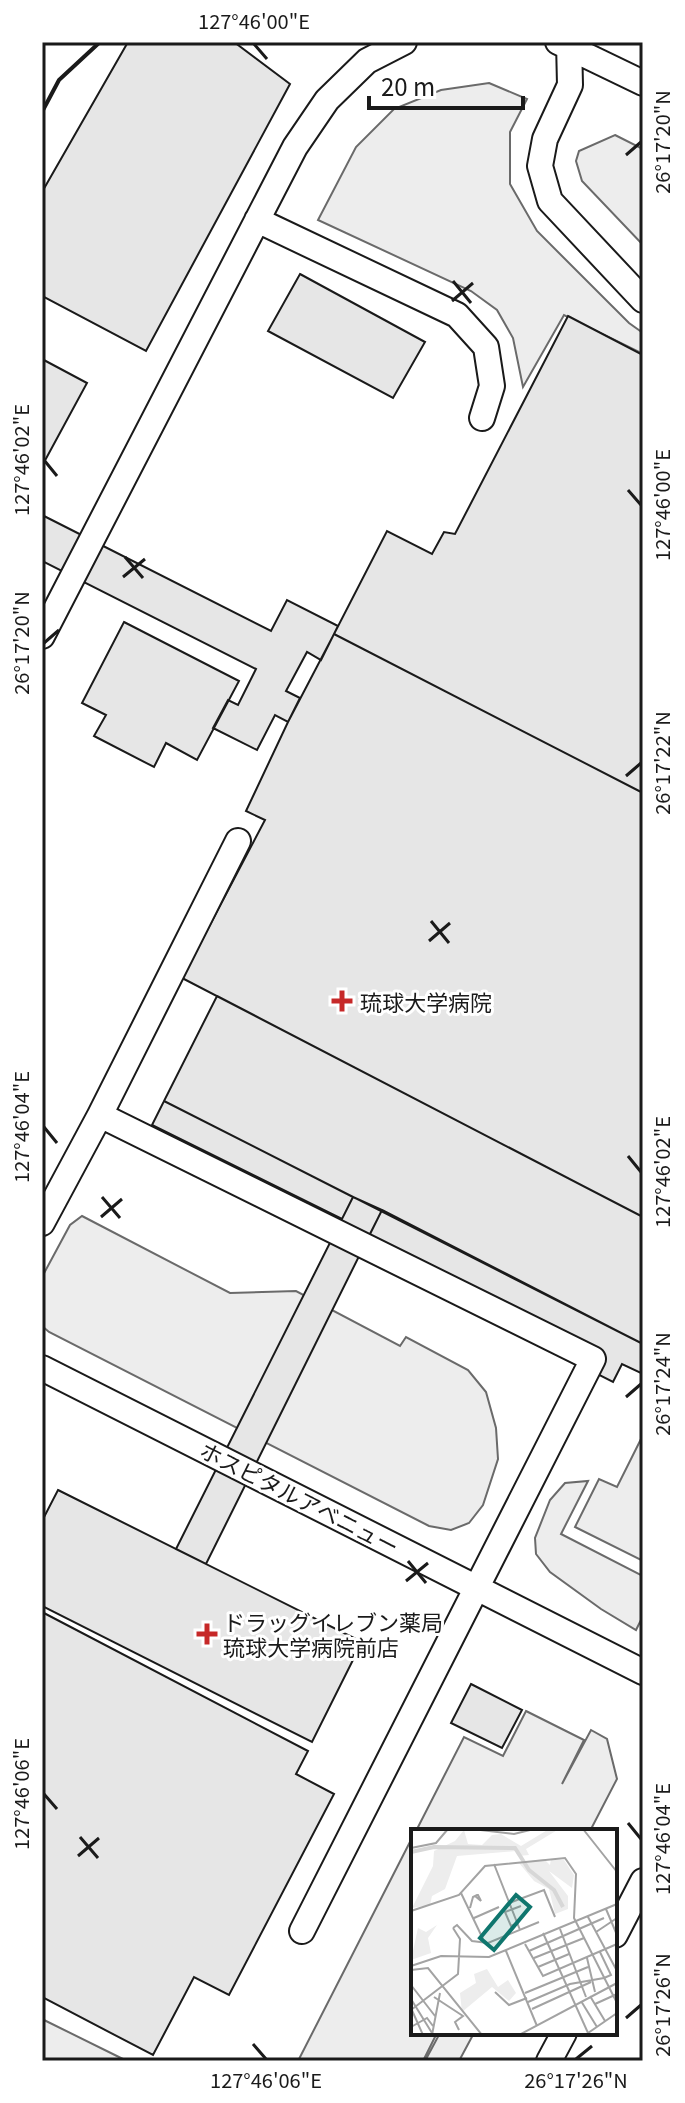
<svg xmlns="http://www.w3.org/2000/svg" width="685" height="2103" font-family="Georgia,'Noto Sans JP',serif">
<style>
.built{fill:#ededed;stroke:#6a6a6a;stroke-width:2}
.building{fill:#e6e6e6;stroke:#1a1a1a;stroke-width:2}
.lines{fill:none;stroke-linecap:round;stroke-linejoin:round}
.service-casing{stroke:#1a1a1a;stroke-width:28}
.service{stroke:#fff;stroke-width:24}
.wall{stroke:#1a1a1a;stroke-width:4}
.ticks{fill:none;stroke:#1a1a1a;stroke-width:3}
.poi-dot{fill:#c62828;stroke:#fff;stroke-width:3}
.labels{text-anchor:middle;dominant-baseline:central;stroke-width:6;stroke-linejoin:round;paint-order:stroke}
.poi-label{font-size:22px;fill:#1a1a1a;stroke:#fff;text-anchor:start}
.street-label{font-size:22px;fill:#1a1a1a;stroke:#fff}
.inset-river{fill:none;stroke:#d7d7d7;stroke-width:4}
.inset-road{fill:none;stroke:#a3a3a3;stroke-width:2}
.view{fill:#0f766e;fill-opacity:0.15;stroke:#0f766e;stroke-width:4}
.inset-edge{fill:none;stroke:#1a1a1a;stroke-width:4}
.neatline{fill:none;stroke:#1a1a1a;stroke-width:3}
.ticks-label{font-size:20px;text-anchor:middle;fill:#1a1a1a}
</style>
<rect width="100%" height="100%" fill="#fff"/>
<path class="built" d="M489,83L527,99L510,132V184L537,231L629,323L643,333V354L564,315L523,387L513,338L497,310L471,291L318,220L356,147L394,109L441,90Z
M615,135L643,149V245L582,181L576,161L579,151Z
M82,1216L230,1293L296,1291L400,1346L406,1337L468,1370L486,1392L496,1428L498,1459L483,1505L469,1523L451,1530L429,1526L49,1332L42,1326V1277L70,1225Z
M643,1435V1561L575,1527L599,1479L617,1487Z
M588,1481L561,1534L643,1576V1616L636,1630L601,1609L550,1572L536,1554L535,1538L550,1500L565,1483Z
M526,1711L584,1740L562,1784L591,1730L607,1739L617,1779L590,1831H416L464,1737L503,1756Z
M413,1836V2033H437L423,2061H298Z
M42,2019L127,2061H42Z
M440,2033H474L459,2061H425Z"/>
<path class="building" d="M128,42H234L290,84L146,351L42,296V192Z
M300,274L425,342L393,398L268,331Z
M568,316L643,355V793L334,634L387,531L432,554L444,532L455,534Z
M42,359L87,383L42,466Z
M42,515L271,631L287,600L338,626L321,660L307,652L286,691L300,698L288,722L275,715L257,750L213,728L228,700L238,705L256,669L42,561Z
M124,622L239,681L197,760L166,743L154,767L94,736L106,715L82,703Z
M334,634L643,793V1217L182,978L265,820L246,811L288,722Z
M217,996L643,1217V1344L164,1101Z
M164,1101L353,1197L342,1219L152,1125Z
M353,1197L382,1210L206,1564L176,1549Z
M382,1210L643,1344V1374L622,1364L613,1382L395,1271L369,1236Z
M58,1490L362,1642L312,1742L42,1606V1521Z
M42,1612L308,1751L296,1774L334,1794L229,1995L194,1977L153,2055L42,1997Z
M471,1684L522,1710L502,1748L451,1723Z"/>
<g class="lines">
<g class="service-casing">
<path id="service" d="M558,42L643,83
M569,42L570,85L545,139L540,166L550,201L643,300
M257,220L457,315L486,347L492,386L482,418
M42,636L295,147L327,100L367,61L404,42
M100,1115L238,841
M42,1223L100,1115L593,1359L302,1931
M42,1368L643,1672
M615,1935L643,1881
M549,2061L564,2033"/>
</g>
<use href="#service" class="service"/>
<path class="wall" d="M42,112L59,80L100,42"/>
</g>
<path class="ticks" d="M254,44L267,59M626,155L641,142M453,281L471,303M452,301L473,283M44,460L57,476M628,490L641,505M125,557L143,578M123,577L145,559M44,643L59,630M626,776L641,763M431,921L449,943M429,941L450,923M44,1127L57,1143M628,1156L641,1172M102,1197L120,1218M101,1217L122,1199M626,1397L641,1384M408,1561L426,1583M406,1581L428,1563M44,1794L57,1809M628,1823L641,1839M80,1837L98,1858M78,1856L99,1838M626,2018L641,2005M253,2044L266,2059M576,2059L592,2046"/>
<g class="poi-dot">
<path d="M338 989h8v8h8v8h-8v8h-8v-8h-8v-8h8z"/>
<path d="M203 1622h8v8h8v8h-8v8h-8v-8h-8v-8h8z"/>
</g>
<g class="labels">
<g class="poi-label">
<text x="360" y="1001">琉球大学病院</text>
<text x="223" y="1621">ドラッグイレブン薬局<tspan x="223" dy="25">琉球大学病院前店</tspan></text>
</g>
<g class="street-label">
<text transform="translate(300 1497) rotate(27)">ホスピタルアベニュー</text>
</g>
</g>
<g transform="translate(411 1829)">
<rect width="206" height="206" fill="#fff"/>
<path d="M138,0H148L115,20L118,26L107,27L105,22L46,27L34,60L21,67L19,76L1,79L22,37L23,22L44,12L53,1L57,15L71,16L81,6L90,5L110,17ZM133,30L139,36L140,30L153,31L163,46L161,59L138,42L157,67V80L144,85L138,60L123,52L108,34ZM26,96L17,109L20,124L0,131L7,99L15,103ZM76,140L87,158L97,151L105,164L98,172L81,158L51,183L49,164L65,154L63,145Z" fill="#ededed"/>
<path class="inset-river" d="M0,23L23,18L104,19L118,41L143,61L152,78"/>
<path class="inset-road" d="M61,0L103,5L123,0M172,0L206,43M0,19L25,14L37,0M0,32V70M83,35L109,101M50,64L72,110M98,74L133,61L144,88M59,79L62,68L66,66H67L70,72L64,67M195,80L206,106M0,82L48,66L74,37L154,29L165,45L163,89L206,174M177,88L206,142M63,89L88,78M107,94L100,97L94,83L110,77M42,99L46,96L61,112L77,114L128,93M149,100L175,168M185,103L206,89M132,104L177,204L206,184M114,115L132,147L206,115M95,122L126,197M118,122L193,89M189,123L200,146L193,149M123,129L173,109M176,129L184,163M0,137L30,127L78,128L206,75M127,138L158,125M0,141L17,139L71,206M0,156L24,187M84,163L98,176L116,169M114,164L177,138M179,167L194,192M23,168L52,187L44,193L48,201M0,170L21,204M170,172L186,198M117,173L159,155L193,149M184,175L206,165M0,179L12,206M121,180L180,153M0,181L47,145L49,110L42,99M0,198L16,189L22,197M21,206L29,164M108,206L206,154"/>
<path class="view" d="M105,66L119,78L83,121L69,109Z"/>
<rect width="206" height="206" class="inset-edge"/>
</g>
<rect width="685" height="2103" fill="none" stroke="#ffffff" stroke-width="88"/>
<path d="M369 96v12h154v-12" fill="none" stroke="#1a1a1a" stroke-width="4"/>
<text x="381" y="96" font-size="24" fill="#1a1a1a" stroke="#ffffff" stroke-width="6" paint-order="stroke">20 m</text>
<rect x="44" y="44" width="597" height="2015" class="neatline"/>
<g class="ticks-label">
<text x="254" y="29">127°46'00"E</text>
<text transform="translate(663 142) rotate(-90)" y="7">26°17'20"N</text>
<text transform="translate(22 460) rotate(-90)" y="7">127°46'02"E</text>
<text transform="translate(663 505) rotate(-90)" y="7">127°46'00"E</text>
<text transform="translate(22 643) rotate(-90)" y="7">26°17'20"N</text>
<text transform="translate(663 763) rotate(-90)" y="7">26°17'22"N</text>
<text transform="translate(22 1127) rotate(-90)" y="7">127°46'04"E</text>
<text transform="translate(663 1172) rotate(-90)" y="7">127°46'02"E</text>
<text transform="translate(663 1384) rotate(-90)" y="7">26°17'24"N</text>
<text transform="translate(22 1794) rotate(-90)" y="7">127°46'06"E</text>
<text transform="translate(663 1839) rotate(-90)" y="7">127°46'04"E</text>
<text transform="translate(663 2005) rotate(-90)" y="7">26°17'26"N</text>
<text x="266" y="2088">127°46'06"E</text>
<text x="576" y="2088">26°17'26"N</text>
</g>
</svg>
